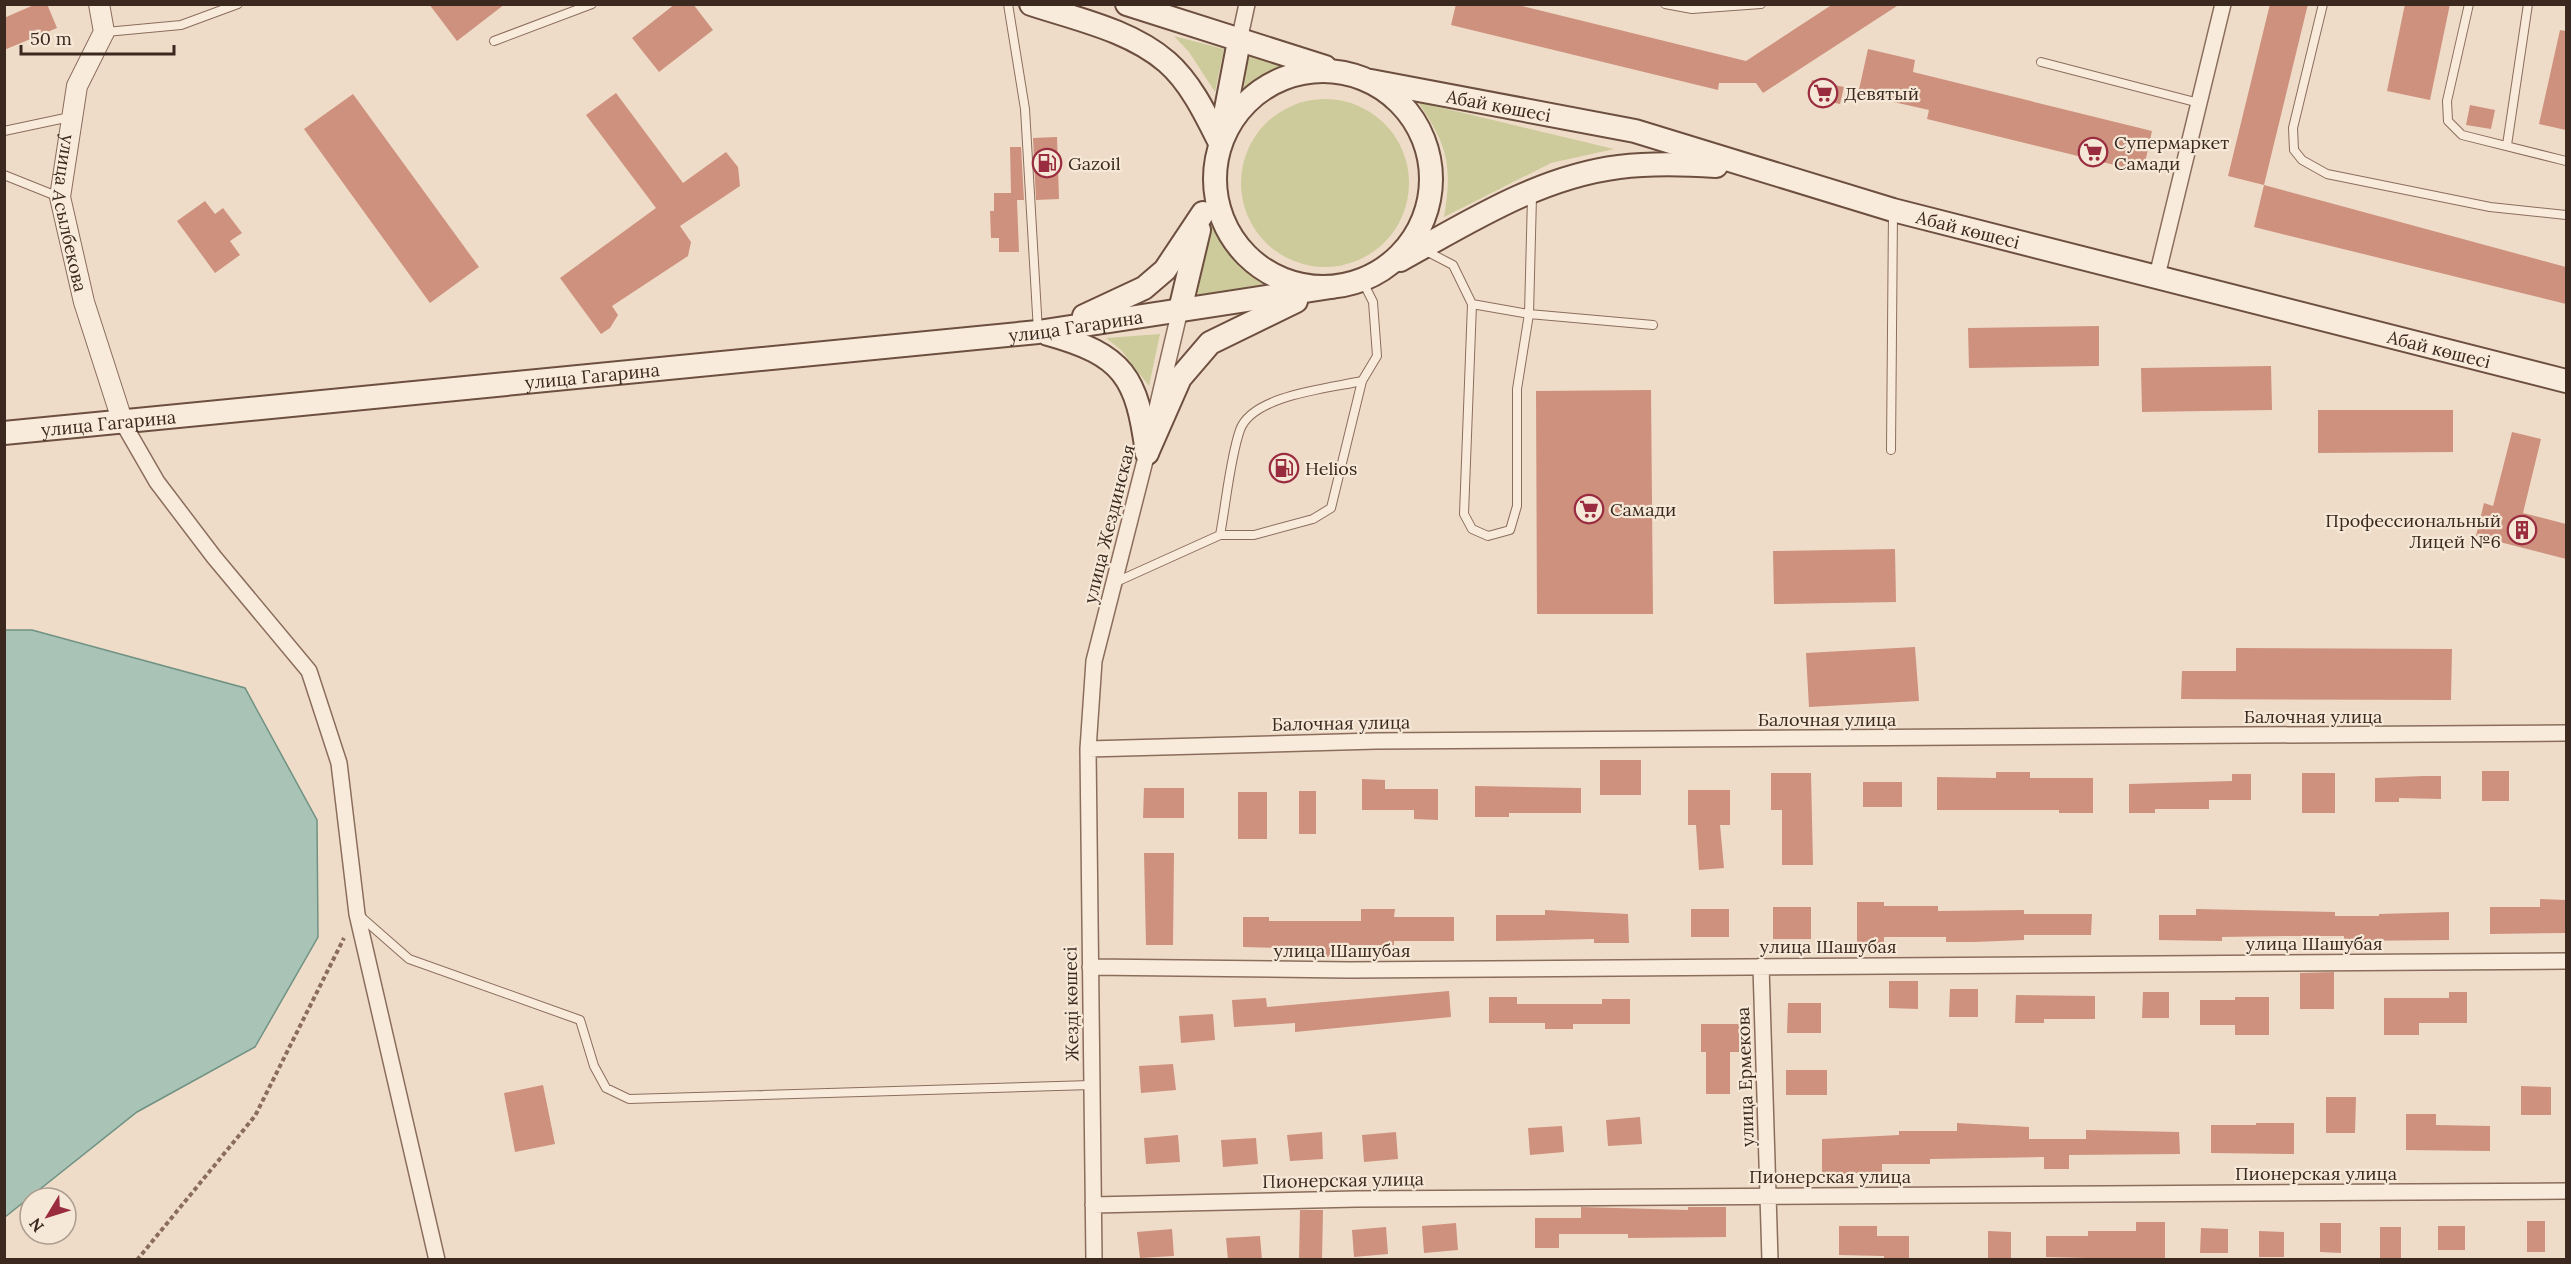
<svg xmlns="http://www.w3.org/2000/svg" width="2571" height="1264" font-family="Lora,serif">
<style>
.green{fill:#cdcb9b}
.water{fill:#a9c3b7;stroke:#6f9283;stroke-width:1.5}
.building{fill:#cd917e}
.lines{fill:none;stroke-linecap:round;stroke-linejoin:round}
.service-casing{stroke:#8b6d5c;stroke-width:10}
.minor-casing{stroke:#8b6d5c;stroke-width:18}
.tertiary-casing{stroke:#8b6d5c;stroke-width:22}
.secondary-casing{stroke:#6d4f3f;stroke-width:26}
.path{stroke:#8b6d5c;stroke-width:4;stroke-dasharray:4.5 3;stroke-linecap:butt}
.service{stroke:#f9ebdb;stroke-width:8}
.minor{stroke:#f9ebdb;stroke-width:15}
.tertiary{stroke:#f9ebdb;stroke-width:20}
.secondary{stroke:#f9ebdb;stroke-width:22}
.labels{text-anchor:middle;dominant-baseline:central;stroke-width:4.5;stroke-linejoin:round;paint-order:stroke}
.poi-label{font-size:18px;fill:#3b2920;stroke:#f6e8d7;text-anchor:start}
.street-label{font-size:18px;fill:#3b2920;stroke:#f6e8d7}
</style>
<rect width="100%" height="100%" fill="#efdcc8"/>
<path class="green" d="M1174,36L1224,49L1215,92L1189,52Z
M1249,56L1293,68L1259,86L1242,99Z
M1241 183a84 84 0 1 1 168 0a84 84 0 1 1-168 0Z
M1418,102L1614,149L1551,163L1444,217C1453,164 1447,145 1418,102Z
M1210,224L1249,274L1267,288L1197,296Z
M1160,334L1149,386L1121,350L1106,338Z"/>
<path class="water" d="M5,630H32L245,688L317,820L318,937L255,1047L137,1112L5,1217Z"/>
<path class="building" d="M36,4H47L57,28L4,50V18Z
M429,4H505L457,41Z
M675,4H693L713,30L659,72L632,38Z
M1456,4H1514L1746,61L1833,4H1900L1763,93L1756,83H1719L1718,90L1451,25Z
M2270,4H2308L2264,185L2228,176Z
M2405,4H2450L2430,100L2387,91Z
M2560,30L2566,31V130L2539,124Z
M1868,49L1915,60L1913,72L2152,131L2143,172L1927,119L1929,110L1858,94Z
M1812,80L1844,87L1840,104L1808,97Z
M616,93L683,183L726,152L738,167L740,186L680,226L691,242L688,256L612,306L618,315L610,328L601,334L560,278L656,208L586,115Z
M353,94L479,267L430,303L304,129Z
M2470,105L2495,110L2491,129L2466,125Z
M1057,137L1059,199L1036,200L1033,138Z
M1010,147H1021L1024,200H1017L1019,252H999V238H991L990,211H994V193H1011Z
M2264,185L2566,267V304L2254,227Z
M205,201L215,214L223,208L242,233L230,241L240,255L215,273L177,221Z
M2099,326V366L1969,368L1968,328Z
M2271,366L2272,410L2142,412L2141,368Z
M1651,390L1653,614H1537L1536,391Z
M2318,410H2453V452L2318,453Z
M2512,432L2541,439L2523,513L2566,524V559L2476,536L2484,503L2493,506Z
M1895,549L1896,602L1774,604L1773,551Z
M1915,647L1919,701L1809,707L1806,653Z
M2236,648L2452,649L2451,700L2181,699L2182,671H2236Z
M1600,760H1641V795H1600Z
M2482,771H2509V801H2482Z
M1996,772H2030V778H2093V813H2059V810H1937V777L1996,778Z
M1771,773H1811L1813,865H1782V810H1771Z
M2302,773H2335V813H2302Z
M2232,774H2251V800H2209V809H2155V813H2129V784L2232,781Z
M2423,776H2441V799L2399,798V802H2375V778Z
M1362,779L1385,780V789H1438V820L1414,819V810H1362Z
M1863,782H1902V807H1863Z
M1475,786L1581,788V813H1509V817H1475Z
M1144,788H1184V818H1143Z
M1688,790H1730V825H1720L1724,868L1699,870L1696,825H1688Z
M1299,791H1316V834H1299Z
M1238,792H1267V839H1238Z
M1144,853H1174L1173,945H1146Z
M2540,899L2566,900V933L2490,934V907H2540Z
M1857,902H1884V906H1938V911L2024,910V914H2092L2091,935H2024V940L1974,942H1946V937H1884V950H1857Z
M1773,907H1811V939H1773Z
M1361,909H1395L1394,917H1454V941H1394V945H1333V957H1287V948L1243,947V917H1269V921H1361Z
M1691,909H1729V937H1691Z
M2196,909L2335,912V916H2379V914L2449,912V940L2344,941V936H2284L2222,937V941L2159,940V915H2196Z
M1545,910L1628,914L1629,943H1594V939L1496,941V915H1545Z
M2334,972V1009H2300V973Z
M1889,981H1918V1009L1889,1008Z
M1950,989H1978V1017H1949Z
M1449,991L1451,1017L1295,1032V1023L1234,1027L1232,1000L1266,998L1267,1007Z
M2143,992H2169V1018H2142Z
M2449,992H2467V1023H2419V1035H2384V998H2449Z
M2016,995L2095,996V1019H2044V1023H2015Z
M1489,997H1517V1004H1602V999H1630V1024H1573V1029H1545V1023H1489Z
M2235,997H2269V1035H2235V1025H2200V1000H2235Z
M1788,1003H1821V1033H1787Z
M1213,1014L1215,1040L1181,1043L1179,1016Z
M1701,1024H1739V1052H1730V1094H1706V1052H1701Z
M1173,1064L1176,1090L1141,1093L1139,1066Z
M1786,1070H1827V1095H1786Z
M543,1085L555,1144L515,1152L504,1093Z
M2521,1086L2551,1087V1115H2521Z
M2326,1097H2356L2355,1133H2326Z
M2406,1114H2436V1125L2490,1126V1151L2406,1150Z
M1640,1117L1642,1144L1608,1146L1606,1120Z
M1957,1123L2029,1127V1139H2086V1130L2179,1132L2180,1154L2069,1155V1169H2044V1157L1930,1159V1164H1882V1173H1849V1179H1822V1139L1899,1135V1131H1957Z
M2256,1123H2294V1154L2211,1153V1125H2256Z
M1562,1126L1564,1152L1530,1155L1528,1128Z
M1322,1132L1323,1159L1290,1161L1287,1135Z
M1396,1132L1398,1159L1364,1162L1362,1135Z
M1178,1135L1180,1162L1146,1164L1144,1138Z
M1256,1138L1258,1164L1223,1167L1221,1140Z
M1581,1207L1688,1210V1207H1726V1237L1628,1238V1234H1559V1248H1535V1218H1581Z
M1300,1210H1323L1322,1260H1299Z
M2527,1221H2545V1252H2527Z
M2136,1222H2165V1260L2046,1257V1236H2088V1231H2136Z
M1456,1223L1458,1250L1424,1253L1422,1226Z
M2320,1223H2341V1253L2320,1252Z
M1839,1226H1877V1236H1909V1260H1884V1256L1839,1255Z
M2438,1226H2465V1250H2438Z
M1386,1227L1388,1254L1354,1257L1352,1230Z
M2380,1227H2401V1260H2380Z
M2201,1228L2228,1229V1253H2200Z
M1172,1229L1174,1256L1140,1258L1137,1232Z
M1988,1231L2011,1232V1259H1988Z
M2259,1231L2284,1232V1257H2259Z
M1260,1236L1262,1260H1228L1226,1238Z"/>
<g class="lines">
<g class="service-casing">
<path id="service" d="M1008,4L1025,109L1038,331
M1665,4L1692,9L1761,4
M2323,4L2293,128L2294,150L2302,160L2327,174L2490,207L2566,215
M2469,4L2447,101L2448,121L2462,135L2566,161
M106,32L181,25L238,4
M494,41L592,4
M2041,62L2199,103
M4,131L70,117
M2507,145L2528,4
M4,175L59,197
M1426,251L1453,265L1472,304L1464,514L1472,529L1488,536L1510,530L1517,506V389L1529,314L1532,196
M1472,304L1529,314L1653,325
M1891,450L1893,211
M1220,535C1226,504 1230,458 1240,430C1252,395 1331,388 1362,381
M1116,582L1220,535H1254L1313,519L1331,508L1362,381L1377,356L1373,302L1362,280
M360,916L409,959L580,1020L594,1066L606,1088L629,1099L1091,1085"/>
</g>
<g class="minor-casing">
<path id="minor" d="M1239,41L1247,4
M2157,276L2223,4
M1156,412L1180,310
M123,423L157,482L214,557L309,671L339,763L357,914L437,1260
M1088,749L1376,741L2566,733
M1761,966L1770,1260
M1090,967L1349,970L2566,961
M1093,1205L1356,1199L2566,1191
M1094,1260L1088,749L1094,661L1149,445"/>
</g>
<g class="tertiary-casing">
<g id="tertiary">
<path id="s1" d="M99,4L104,32L77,86L60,197L84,302L123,423"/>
</g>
</g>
<g class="secondary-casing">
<g id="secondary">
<path d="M1031,4C1076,19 1130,30 1167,62C1191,83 1206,115 1220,143"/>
<path d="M1127,4L1325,67"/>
<circle cx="1323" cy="179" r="108"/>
<path id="s2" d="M1371,81L1635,131L1893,210L2566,381"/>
<path d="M1222,130L1239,41"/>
<path d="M1400,260C1469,222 1539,177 1619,167C1651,163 1684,164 1716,166"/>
<path d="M1180,310L1199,230"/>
<path d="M1084,316L1144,288L1165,270L1203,213"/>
<path d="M1048,334C1124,355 1137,377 1147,453"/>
<path id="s3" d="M4,433L1038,332L1331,287"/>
<path d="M1147,453L1180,378L1210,343L1296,301"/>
</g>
</g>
<path class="path" d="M137,1260L255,1116L344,938"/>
<use href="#service" class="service"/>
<use href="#minor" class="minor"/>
<use href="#tertiary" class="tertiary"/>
<use href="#secondary" class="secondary"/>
</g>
<defs>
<g id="supermarket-ring" transform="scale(1.5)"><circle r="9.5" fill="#f6e8d7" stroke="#9a2c40" stroke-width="1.5"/><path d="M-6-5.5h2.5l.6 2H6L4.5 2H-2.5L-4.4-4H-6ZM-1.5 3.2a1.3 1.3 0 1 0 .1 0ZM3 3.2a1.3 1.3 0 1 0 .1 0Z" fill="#9a2c40"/></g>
<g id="fuel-ring" transform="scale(1.5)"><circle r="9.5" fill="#f6e8d7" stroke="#9a2c40" stroke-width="1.5"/><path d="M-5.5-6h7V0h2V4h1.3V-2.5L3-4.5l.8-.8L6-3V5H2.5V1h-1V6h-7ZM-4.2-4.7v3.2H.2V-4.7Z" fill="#9a2c40"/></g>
<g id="building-ring" transform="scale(1.5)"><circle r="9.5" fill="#f6e8d7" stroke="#9a2c40" stroke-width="1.5"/><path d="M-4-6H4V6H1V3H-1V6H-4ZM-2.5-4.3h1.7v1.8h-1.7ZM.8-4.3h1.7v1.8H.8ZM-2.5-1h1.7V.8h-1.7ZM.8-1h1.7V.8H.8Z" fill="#9a2c40"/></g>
</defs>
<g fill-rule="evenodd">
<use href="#supermarket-ring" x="1823" y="93"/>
<use href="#supermarket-ring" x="2093" y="152"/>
<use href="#fuel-ring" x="1047" y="163"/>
<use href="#fuel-ring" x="1284" y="468"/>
<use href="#supermarket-ring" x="1589" y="509"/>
<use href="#building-ring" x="2522" y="530"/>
</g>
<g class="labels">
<g class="poi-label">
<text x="1844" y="93">Девятый</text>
<text x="2114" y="142">Супермаркет<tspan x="2114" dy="21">Самади</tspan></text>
<text x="1068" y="163">Gazoil</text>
<text x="1305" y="468">Helios</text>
<text x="1610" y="509">Самади</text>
<text x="2501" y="520" text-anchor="end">Профессиональный<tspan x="2501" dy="21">Лицей №6</tspan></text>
</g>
<g class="street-label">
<text stroke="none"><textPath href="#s2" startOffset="130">Абай көшесі</textPath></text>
<text stroke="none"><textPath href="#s1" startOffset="218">улица Асылбекова</textPath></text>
<text stroke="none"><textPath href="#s2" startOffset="616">Абай көшесі</textPath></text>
<text stroke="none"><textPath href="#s3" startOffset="1077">улица Гагарина</textPath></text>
<text stroke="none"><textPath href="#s2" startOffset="1102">Абай көшесі</textPath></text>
<text stroke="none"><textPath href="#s3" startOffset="591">улица Гагарина</textPath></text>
<text stroke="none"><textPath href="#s3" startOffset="105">улица Гагарина</textPath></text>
<text transform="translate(1109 524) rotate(-76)">улица Жездинская</text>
<text x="2313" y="716">Балочная улица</text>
<text x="1827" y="719">Балочная улица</text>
<text transform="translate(1341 723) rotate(-1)">Балочная улица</text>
<text x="2314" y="943">улица Шашубая</text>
<text x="1828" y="946">улица Шашубая</text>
<text x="1342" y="950">улица Шашубая</text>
<text transform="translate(1071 1004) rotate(-91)">Жезді көшесі</text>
<text transform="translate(1745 1077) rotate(-92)">улица Ермекова</text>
<text x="2316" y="1173">Пионерская улица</text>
<text x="1830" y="1176">Пионерская улица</text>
<text transform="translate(1343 1180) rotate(-1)">Пионерская улица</text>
</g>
</g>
<rect width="2571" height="1264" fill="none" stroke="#3b2920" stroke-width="12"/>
<g transform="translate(48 1216) rotate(232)"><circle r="28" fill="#f6e8d7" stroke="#ab9c8e" stroke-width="1.5"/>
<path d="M0-4.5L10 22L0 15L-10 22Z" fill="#9a2c40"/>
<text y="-9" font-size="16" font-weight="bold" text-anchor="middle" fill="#3b2920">N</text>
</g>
<path d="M21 45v9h153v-9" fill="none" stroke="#3b2920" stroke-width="3"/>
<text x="30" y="45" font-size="18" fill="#3b2920" stroke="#f6e8d7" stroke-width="4.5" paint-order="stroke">50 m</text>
</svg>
